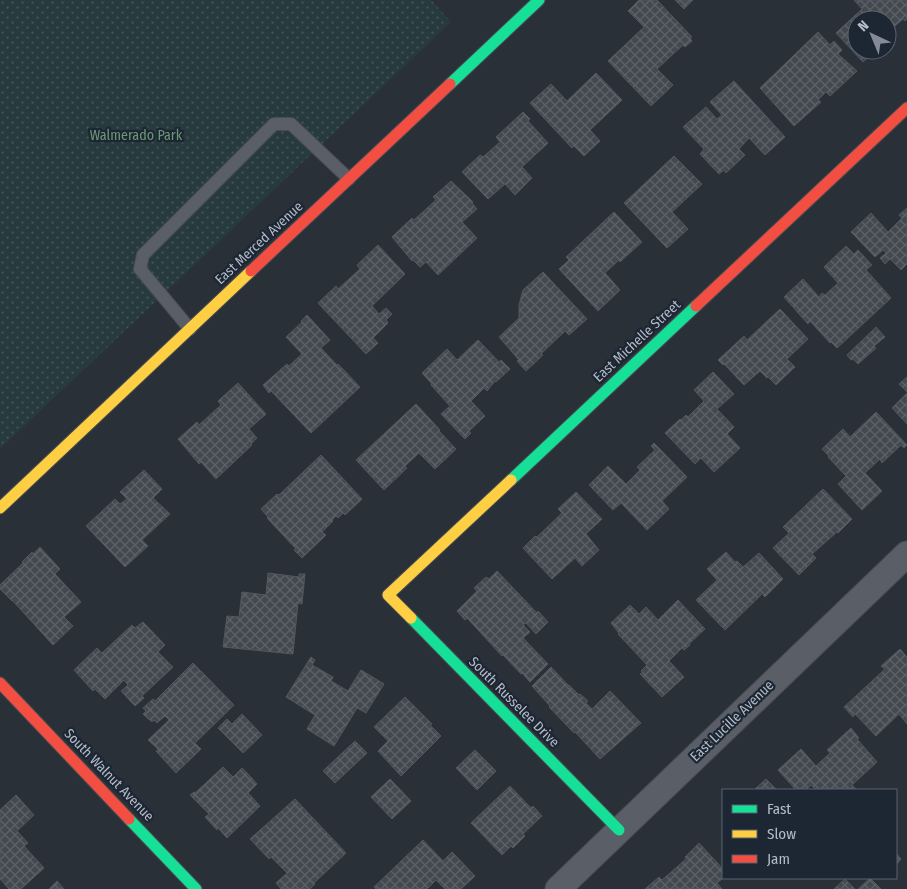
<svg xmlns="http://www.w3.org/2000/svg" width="907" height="889" font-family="'Fira Sans Condensed',sans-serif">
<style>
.park{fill:url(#park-dots)}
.building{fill:url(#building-cross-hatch);stroke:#52575f}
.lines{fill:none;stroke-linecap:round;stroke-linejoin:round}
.lane-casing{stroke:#484c53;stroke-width:14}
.street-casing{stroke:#484c53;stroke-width:27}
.fast-casing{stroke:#484c53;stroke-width:13}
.slow-casing{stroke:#484c53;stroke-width:13}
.jam-casing{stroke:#484c53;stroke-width:13}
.lane{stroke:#5a5e66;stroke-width:12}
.street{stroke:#5a5e66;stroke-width:25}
.fast{stroke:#16e098;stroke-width:11}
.slow{stroke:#ffcf43;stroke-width:11}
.jam{stroke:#f24e42;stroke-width:11}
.labels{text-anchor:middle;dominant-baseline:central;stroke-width:4.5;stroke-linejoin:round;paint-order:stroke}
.park-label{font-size:14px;fill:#6b9a76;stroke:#1d2633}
.street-label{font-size:14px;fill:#b4bcc9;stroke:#1d2633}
</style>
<defs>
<pattern id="park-dots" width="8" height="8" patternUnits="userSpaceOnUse" patternTransform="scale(1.25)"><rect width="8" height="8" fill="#273a3e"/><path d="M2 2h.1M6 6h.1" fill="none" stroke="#445559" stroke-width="1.8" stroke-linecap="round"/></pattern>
<pattern id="building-cross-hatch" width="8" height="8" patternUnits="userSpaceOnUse" patternTransform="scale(1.25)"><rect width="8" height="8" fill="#444950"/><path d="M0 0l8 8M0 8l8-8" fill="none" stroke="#5d6168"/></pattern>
</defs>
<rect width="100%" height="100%" fill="#2a3038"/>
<path class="park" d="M0,0H431L451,22L0,449Z"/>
<path class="building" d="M639,0H657L692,37L690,38L692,41L685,47L683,45L657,69L673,85L651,106L608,61L644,27L628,11Z
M675,0H693L684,9Z
M854,0H907V19L905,21L903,19L887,33V20H857V50H876L863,62L836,33L862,9Z
M818,32L830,45L834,41L842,50L838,54L857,71L830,96L826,92L818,100L821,102L794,126L760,88Z
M596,73L622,100L590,130L600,141L584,156L574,146L572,148L530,103L551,84L567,101Z
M734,81L785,137L765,155L749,138L739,149L745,155L726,173L724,170L719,174L700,154L704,149L683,127L706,107L717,119L722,115L710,102Z
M523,112L530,119L528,121L548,143L522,167L532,178L515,195L505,184L488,199L462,172L480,155L483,157L500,142L496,137Z
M674,156L702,184L672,212L688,229L667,248L624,203Z
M451,181L473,202L472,203L477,209L462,222L477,238L438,275L426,262L420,267L413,260L412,261L392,237L412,218L414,220L436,200L433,197Z
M907,208V264L901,270L890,259L885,264L880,258L886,253L883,250L875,257L851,232L871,213L888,232L902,218L899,215Z
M614,212L642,242L620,262L619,260L605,273L620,290L598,311L559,269L569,260L566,257Z
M378,245L405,274L372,306L379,314L386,308L392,314L386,320L388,323L373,338L378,343L366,354L318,303L336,286L338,289L360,269L357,265Z
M846,246L854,254L858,250L872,265L866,270L891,298L837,348L831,342L830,343L810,321L808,324L784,297L803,279L819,297L822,293L825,295L838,283L824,267Z
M543,272L587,319L569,335L565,331L541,354L543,355L526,371L517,361L519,360L499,337L519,318V305L523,290Z
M780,309L808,339L787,359L795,367L776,385L768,377L767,378L760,371L744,385L724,364L723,365L718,360L744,336L747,340Z
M307,315L330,340L321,348L337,365L338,364L360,387L311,433L271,391L269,393L263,385L287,364L289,366L302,354L286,337L302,322L301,321Z
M876,327L885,337L874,346L876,348L858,364L853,359L851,360L847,355Z
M478,340L499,362L501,360L510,369L496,382L495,381L487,391L484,388L471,401L485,416L469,431L471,433L465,439L441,414L450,406L431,385L432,384L422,373L447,349L457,360Z
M713,372L734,394L717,409L734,427L727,434L740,448L714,472L701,458L695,464L665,433L680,419L681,420L686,415L688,417L704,401L694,390Z
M907,377V392L899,384Z
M238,383L266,414L249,429L257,438L251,444L252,445L216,479L201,462L199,464L178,439L197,422L199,425L221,405L218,401Z
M907,393V424L892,408Z
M416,404L440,430L439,431L456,449L435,469L419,453L405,466L407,468L384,490L356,460Z
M876,412L907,445L904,448L901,445L882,463L880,459L865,473L882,491L862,510L838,484L846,476L828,457L829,456L822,449L843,429L850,437Z
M654,443L687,477L662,501L669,509L647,530L621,503L613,510L589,485L608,466L626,484L640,470L637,467L655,450L651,446Z
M321,455L362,499L345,515L343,513L338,518L336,516L332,520L333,521L322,532L326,535L302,558L294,550L296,549L267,518L268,517L261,509L277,494L279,495Z
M144,470L162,489L153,498L170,514L142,540L148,546L125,567L86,526L115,499L120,504L127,499L120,492Z
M823,489L852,519L838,533L837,532L812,554L816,558L799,575L773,548L789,533L783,527Z
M576,492L602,519L586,534L599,550L582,566L575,558L552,579L523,548L535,536L537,537L562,513L558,509Z
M40,547L60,569L55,574L81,602L64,617L73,626L53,645L12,600V601L0,589V585L23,563L22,562L32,552L33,554Z
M726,552L735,562L737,561L743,567L759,553L783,579L765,597L763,595L764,594L763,593L725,630L696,600L717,580L707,569Z
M497,571L537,613L538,611L548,622L536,634L526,623L523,625L530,632L523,638L548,664L530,682L522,673L521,674L503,655L502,656L467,618L465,620L457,611L477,591L474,588L486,577L489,579Z
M268,573L299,577V574H305L302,604L298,603L293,654L223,647L227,616L239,617L242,592L266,595Z
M678,600L705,629L689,644L690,645L684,650L682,648L669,661L684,677L662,697L640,674L643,672L641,671L647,665L618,634L619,633L611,623L630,605L639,614L646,607L658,620Z
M143,622L165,645L158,652L173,667L142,696L144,698L135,706L121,691L128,685L124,680L105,699L95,689L93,691L74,670L97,648L102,653L132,625L135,628Z
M900,649L907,657V724L899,714L876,736L855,714L853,717L844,707L885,669L881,666Z
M311,657L315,660L312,665L333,677L331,681L348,691L361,670L384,684L366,713L357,708L334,746L307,729L315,715L286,697Z
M193,663L234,705L195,743L201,749L176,773L156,751L158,749L148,740L169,720L165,716L157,723L154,720L152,722L143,714L146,711L143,708L153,699L155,701Z
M551,667L569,686V685L579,695L580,694L588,701L586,703L592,709L610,691L641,723L600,759L575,732L574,733L549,707L550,706L532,686Z
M405,697L432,724L430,725L441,736L401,776L378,751L388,741L374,727Z
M242,714L262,735L243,753L218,728L227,719L232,724Z
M851,728L859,738L857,739L877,762L852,785L857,790H816L811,785L806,790H796L778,770L801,749L816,766L830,753L827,750Z
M355,741L367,753L335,783L323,771Z
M475,750L496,771L477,790L456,768Z
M223,767L233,777L242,768L250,776L257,784L248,793L260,806L227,838L218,828L217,830L205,817L209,814L190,795L194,792L195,793Z
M390,779L411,801L392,819L371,797Z
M766,779L777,790H754Z
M510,786L531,808L533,806L542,816L523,834L525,836L513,848L511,846L502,855L471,823Z
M16,795L34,815L17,831L28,843L24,846L44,868L21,889H9L0,879V810Z
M295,799L346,853L314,883L315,884L310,889H281L276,883L287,873L271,857L269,859L250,839Z
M423,840L443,861L452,852L475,876L461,889H445L436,880L427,889H376L374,887Z
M699,843L723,869V878L717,883L722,889H645L659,877L662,880L686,859L685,857Z
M896,853L901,859L896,865Z
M870,878L881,889H858Z
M845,879L855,889H834Z
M57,881L64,889H49Z"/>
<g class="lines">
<g class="lane-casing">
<path id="lane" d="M190,329L140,269L143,255L274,124H291L349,179"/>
</g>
<g class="street-casing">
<path id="street" d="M558,889L907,554"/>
</g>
<g class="fast-casing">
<path id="fast" d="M450,84L539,0
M511,480L696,306
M411,618L619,830
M129,819L196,889"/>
</g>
<g class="slow-casing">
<path id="slow" d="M0,508L251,271
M411,618L388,595L511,480"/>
</g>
<g class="jam-casing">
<path id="jam" d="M251,271L450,84
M696,306L907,108
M0,683L129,819"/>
</g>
<use href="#lane" class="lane"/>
<use href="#street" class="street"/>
<use href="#fast" class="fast"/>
<use href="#slow" class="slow"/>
<use href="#jam" class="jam"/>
</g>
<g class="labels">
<g class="park-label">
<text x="136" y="135">Walmerado Park</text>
</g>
<g class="street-label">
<text transform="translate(259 243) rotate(-43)">East Merced Avenue</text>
<text transform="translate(637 341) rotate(-43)">East Michelle Street</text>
<text transform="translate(514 702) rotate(45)">South Russelee Drive</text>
<text transform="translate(732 721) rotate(-44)">East Lucille Avenue</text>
<text transform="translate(109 775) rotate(46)">South Walnut Avenue</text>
</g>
</g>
<rect x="722" y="789" width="175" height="90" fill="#1d2633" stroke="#59626f"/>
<rect x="732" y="805" width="25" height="8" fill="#16e098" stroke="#59626f"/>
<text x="767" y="814" font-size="15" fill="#b4bcc9">Fast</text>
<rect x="732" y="830" width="25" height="8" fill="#ffcf43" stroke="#59626f"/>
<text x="767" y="839" font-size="15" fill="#b4bcc9">Slow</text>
<rect x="732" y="855" width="25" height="8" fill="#f24e42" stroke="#59626f"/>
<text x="767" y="864" font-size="15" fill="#b4bcc9">Jam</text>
<g transform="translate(872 35) rotate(316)"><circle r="24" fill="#1d2633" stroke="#59626f"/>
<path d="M0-4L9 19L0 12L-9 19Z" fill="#848b96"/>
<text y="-8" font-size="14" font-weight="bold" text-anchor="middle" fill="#b4bcc9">N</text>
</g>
</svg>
